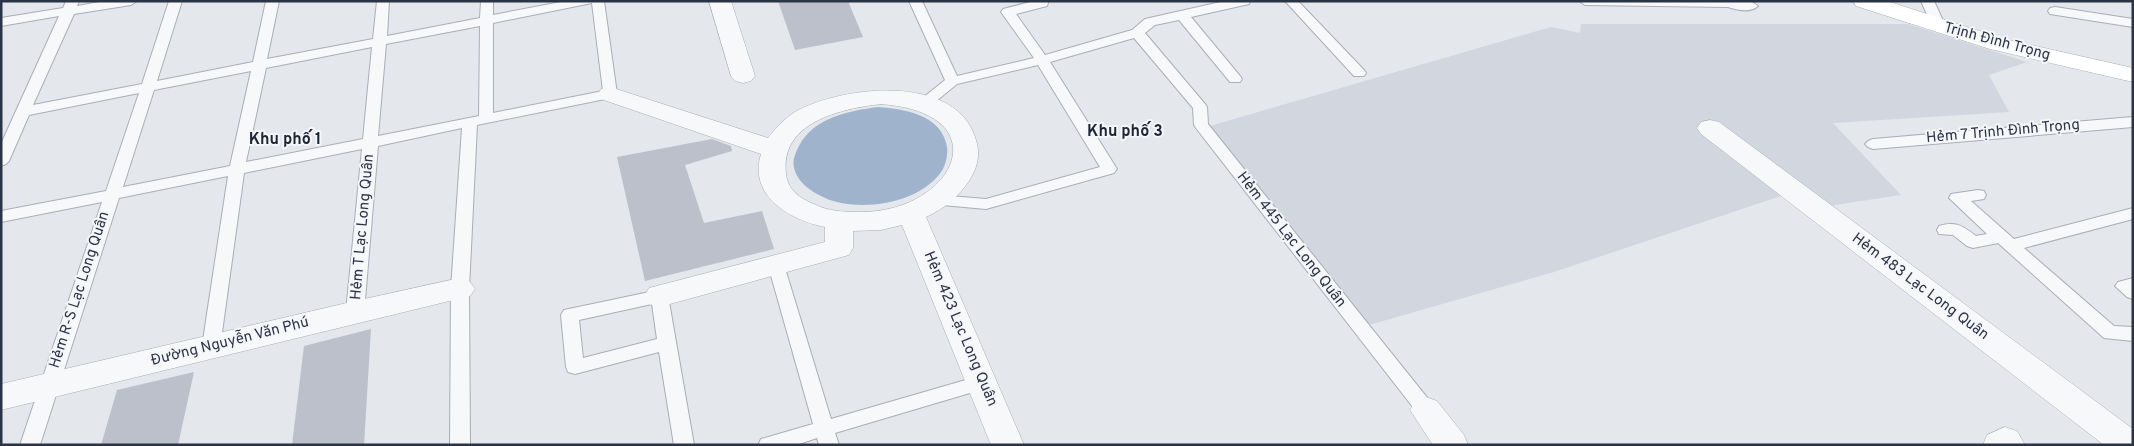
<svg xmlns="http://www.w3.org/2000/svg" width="2134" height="446" font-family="Overpass,sans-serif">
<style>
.built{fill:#d2d6de}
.water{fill:#9fb4cc}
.building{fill:#bbc0ca}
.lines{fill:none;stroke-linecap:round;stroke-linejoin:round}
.lane-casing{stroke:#a9aeb7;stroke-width:2}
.street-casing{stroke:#a9aeb7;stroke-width:1}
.secondary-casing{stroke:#a9aeb7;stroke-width:1}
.lane{fill:#f7f8fa;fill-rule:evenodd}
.street{fill:#f7f8fa;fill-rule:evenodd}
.secondary{fill:#fff;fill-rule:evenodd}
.labels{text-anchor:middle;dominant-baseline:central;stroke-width:4;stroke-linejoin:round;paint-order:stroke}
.street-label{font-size:15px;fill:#2b3445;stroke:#f4f6f9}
.neighbourhood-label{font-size:16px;font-weight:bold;fill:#1d2536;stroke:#f4f6f9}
</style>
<rect width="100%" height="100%" fill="#e4e7ec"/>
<path class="built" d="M1581,24H1908L2027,62L1989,75L2009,112L1833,123L1901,195L1828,206L1787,194L1554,272L1369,325L1210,126L1551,27L1580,33Z"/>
<path class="water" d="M878,107C905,109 942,115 947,147C948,154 946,163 943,169C922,204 859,213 825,198C812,192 797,183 794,167C792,160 796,152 799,146C814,117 849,111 878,107Z"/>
<path class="building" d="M778,1H848L863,37L795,50Z
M712,139L731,146L732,151L685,165L704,223L762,211L774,249L645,281L617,157Z
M371,329L364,445H292L304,346Z
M194,372L178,445H101L117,390Z"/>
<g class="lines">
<g class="lane-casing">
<path id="lane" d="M66,1H79L77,6L105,1H137L131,5L74,14L33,105L142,84L169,1H182L157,81L253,62L266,1H279L267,59L373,39L377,1H389L387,36L480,18L481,1H493V15L566,1H604L617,94L615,97L477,125L469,289L470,445H450L451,289L462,128L378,146L364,312L361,317L355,318L349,317L346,312L362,149L244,173L220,347L217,352L211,354L205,352L202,347L228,176L119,198L40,445H20L102,202L1,222V211L106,191L139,93L29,115L9,161L6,164L1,166V144L59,16L1,26V18L63,8ZM592,3L603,91L493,113V23ZM480,26L479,116L378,136L386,44ZM372,47L363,139L246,162L266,68ZM251,71L230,166L123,187L154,90Z
M909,1H922L957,76L1034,58L1001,12L1003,9L1034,1H1047L1048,3L1047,6L1016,14L1045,55L1132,30L1145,19L1225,1H1250L1249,4L1191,17L1240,76L1242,79L1240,82H1230L1179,20L1155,25L1145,33L1205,104L1207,107L1208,124L1433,405L1436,410L1433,415L1426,418L1419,415L1196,128L1194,125L1193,108L1134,38L1050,62L1117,169L1114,173L986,209L931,204L929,200L931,196L937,195L986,199L1100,167L1038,65L957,84L929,107H919L917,104L919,101L945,80Z
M1285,1H1298L1364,70L1366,73L1364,76H1354Z
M1579,1H1737L1752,2L1758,6C1751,13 1737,10 1728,7L1585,5Z
M1921,1H1934L1945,25L1943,28H1933Z
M2055,7L2133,19V27L2050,14L2048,11L2050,8Z
M2133,117V127L1873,149L1868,147L1865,144L1868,141L1873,139Z
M1978,190L1984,191L1986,195L1984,199L1971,201L2014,239L2133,208V219L2024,248L2114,326L2133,327V341L2104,338L1998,243L1973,248L1967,246L1953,235L1939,234L1937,230L1939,226C1956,221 1963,226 1976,236L1987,234L1949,198L1951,194Z
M776,259L782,261L784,265L831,419L983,375L990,377L992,382L990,387L835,433L839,445H819L817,438L796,445H758L761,439L813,424L768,265L770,261Z
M2133,278V299L2127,297L2115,286L2118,282Z
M659,290L665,292L668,296L694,445H674L659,352L575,374L568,372L566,367L561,315L564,310ZM652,304L657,339L583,358L579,320Z"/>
</g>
<g class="street-casing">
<path id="street" d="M709,1H731L755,76L751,81L743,83L735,81L731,76Z
M610,87L768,138C776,128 784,119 795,112C841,86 954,73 975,137C981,153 978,167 969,181C958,197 944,209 926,217L1024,445H991L902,225L881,230L853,231V248L849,255L659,307L649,304L644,296L649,288L825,242V227C790,220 748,196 761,154L601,99L598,94L601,89ZM881,104C1002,113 955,214 857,212C843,212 828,211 816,205C801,199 788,191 786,174C780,122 840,109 881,104Z
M1710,120L1719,122L2133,429V445H2104L1701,134L1697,128L1701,122Z
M460,278L470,282L475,289L470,296L1,410V384L355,301Z
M1426,397L1437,401L1464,435L1468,445H1433L1410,410L1415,401Z
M2005,427L2017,431L2025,445H1983L1987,435Z"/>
</g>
<g class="secondary-casing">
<path id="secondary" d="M1853,1H1887L2004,39L2133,68V82L1990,49L1856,6Z"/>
</g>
<use href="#lane" class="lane"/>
<use href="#street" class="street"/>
<use href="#secondary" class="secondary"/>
</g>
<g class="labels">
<g class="street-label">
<text transform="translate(1997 42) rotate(15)">Trịnh Đình Trọng</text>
<text transform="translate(2003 132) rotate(-5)">Hẻm 7 Trịnh Đình Trọng</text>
<text transform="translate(363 227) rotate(-85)">Hẻm T Lạc Long Quân</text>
<text transform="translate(1291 240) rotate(52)">Hẻm 445 Lạc Long Quân</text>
<text transform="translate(1920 287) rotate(37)">Hẻm 483 Lạc Long Quân</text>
<text transform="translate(80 290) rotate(-72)">Hẻm R-S Lạc Long Quân</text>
<text transform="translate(960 329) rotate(67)">Hẻm 423 Lạc Long Quân</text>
<text transform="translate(230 342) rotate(-14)">Đường Nguyễn Văn Phú</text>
</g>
<g class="neighbourhood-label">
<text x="1125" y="132">Khu phố 3</text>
<text x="285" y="140">Khu phố 1</text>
</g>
</g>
<rect width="2134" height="446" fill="none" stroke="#2b3445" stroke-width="5"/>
</svg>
